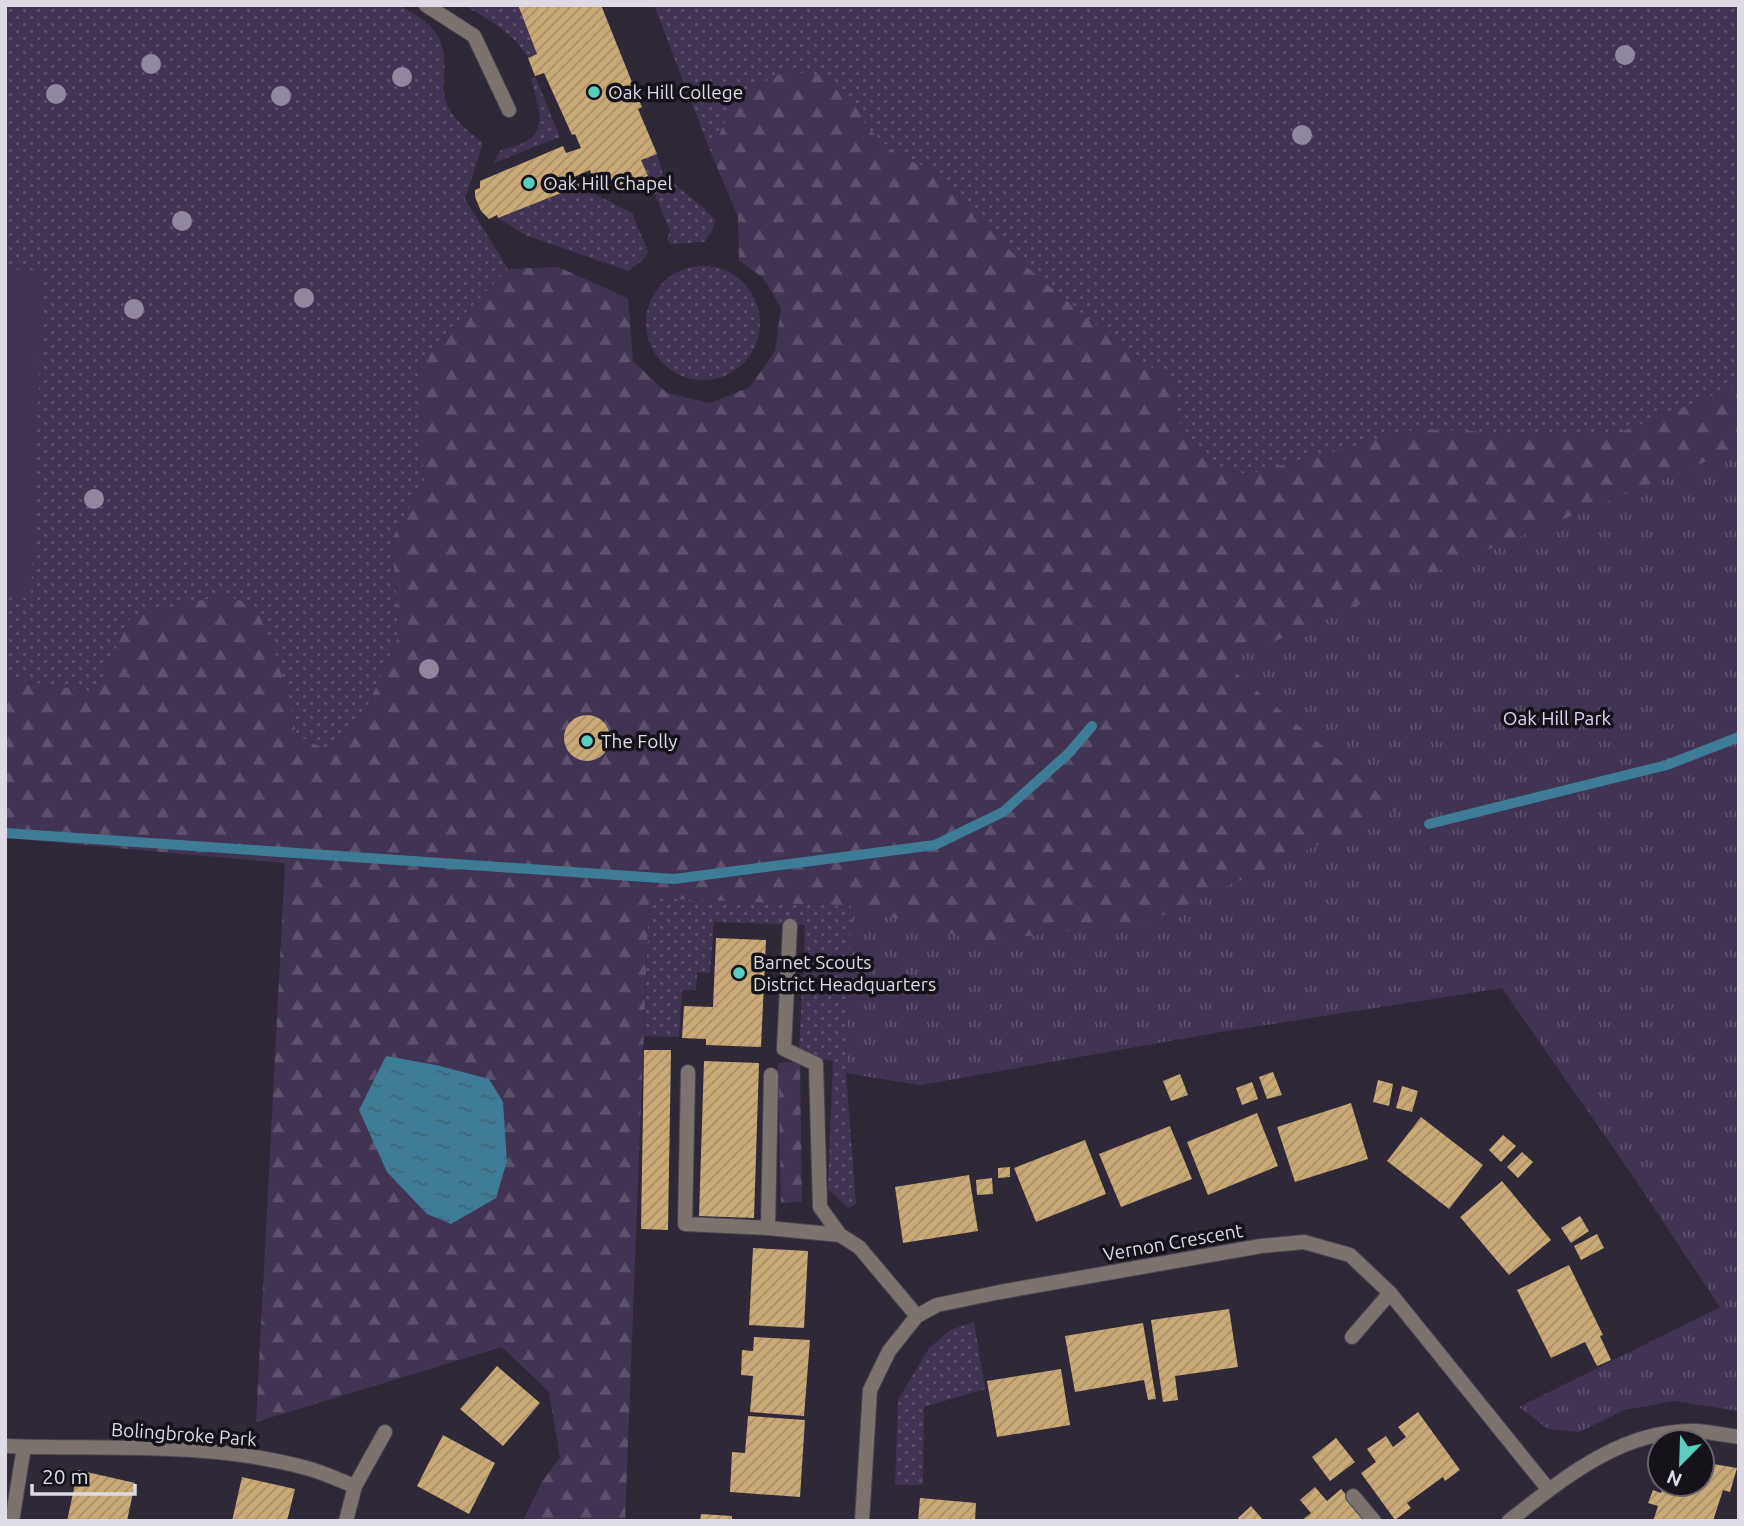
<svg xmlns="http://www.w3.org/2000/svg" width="1744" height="1526" font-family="Ubuntu,sans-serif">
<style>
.grass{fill:url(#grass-dots)}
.forest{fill:url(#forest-firs)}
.park{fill:url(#park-tufts)}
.pitch{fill:#413452}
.water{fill:url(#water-ripples)}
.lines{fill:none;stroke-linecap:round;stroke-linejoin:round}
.stream{stroke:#3d7b97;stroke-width:10}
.building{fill:url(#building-hatch)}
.service-casing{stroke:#4a4553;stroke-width:16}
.minor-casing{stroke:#4a4553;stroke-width:16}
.service{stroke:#7c736f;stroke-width:14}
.minor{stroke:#7c736f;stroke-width:14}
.tree{fill:#90879e}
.poi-dot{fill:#59cebf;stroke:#151319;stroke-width:2.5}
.labels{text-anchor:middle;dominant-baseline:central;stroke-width:7;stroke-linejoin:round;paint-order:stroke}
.poi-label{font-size:19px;fill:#dfdbe5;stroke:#151319;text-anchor:start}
.park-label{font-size:19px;fill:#e1d5f3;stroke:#151319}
.street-label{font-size:19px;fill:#dfdbe5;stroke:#151319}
</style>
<defs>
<pattern id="grass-dots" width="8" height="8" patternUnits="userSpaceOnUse" patternTransform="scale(1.75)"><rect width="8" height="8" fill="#413452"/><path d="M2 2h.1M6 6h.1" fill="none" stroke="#5c516b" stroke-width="1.8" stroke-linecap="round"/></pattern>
<pattern id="forest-firs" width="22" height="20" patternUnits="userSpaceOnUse" patternTransform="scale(1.75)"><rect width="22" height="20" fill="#413452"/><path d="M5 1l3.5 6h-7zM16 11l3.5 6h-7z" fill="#5c516b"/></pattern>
<pattern id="park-tufts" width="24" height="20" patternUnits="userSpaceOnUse" patternTransform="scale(1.75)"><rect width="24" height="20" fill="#413452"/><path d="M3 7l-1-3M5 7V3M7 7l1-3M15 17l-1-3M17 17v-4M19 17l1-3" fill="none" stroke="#5c516b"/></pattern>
<pattern id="water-ripples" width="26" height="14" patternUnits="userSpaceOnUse" patternTransform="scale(1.75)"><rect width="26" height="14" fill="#3d7b97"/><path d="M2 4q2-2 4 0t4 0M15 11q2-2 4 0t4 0" fill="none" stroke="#3f6476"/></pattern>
<pattern id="building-hatch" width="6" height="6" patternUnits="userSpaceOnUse" patternTransform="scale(1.75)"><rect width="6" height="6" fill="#c9a976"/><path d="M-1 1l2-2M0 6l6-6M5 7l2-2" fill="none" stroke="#a88f6a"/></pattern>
</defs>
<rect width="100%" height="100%" fill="#2e2837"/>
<path class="grass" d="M5,5H399C434,25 447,34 444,77C443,88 443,98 449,108C455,121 472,135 483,143L465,199L508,269L418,362L424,481L392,539L399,635L369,703L330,751L297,736L277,657L131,616L96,692L5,679Z
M464,5H518L537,54L528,58C514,33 489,20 464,5Z
M654,5H1739V448L1482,552L1208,462L1175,417L1173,383L1112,339L1028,268L927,168L897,155L867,128L848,95L783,72L737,97L711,153Z
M535,76L560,137L493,163L501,150C549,140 543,120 531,80Z
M657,154L663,175L704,208L715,220L712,231L704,242L671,244L667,239L670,231L641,160Z
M579,186L632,213L648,252L643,260L628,271L525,235L498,218Z
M646 323a57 57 0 1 1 114 0a57 57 0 1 1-114 0Z
M649,898L852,906L846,1073L856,1204L848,1208L828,1189L833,1061L799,1056L805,925L714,922L710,973L697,972L696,990H682L679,1037L644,1036Z
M974,1322L985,1389L924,1407L923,1485H895L898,1400L929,1348L950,1330Z"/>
<path class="forest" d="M783,72L827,75L848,94L868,128L897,155L927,168L1028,268L1112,339L1173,383L1175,418L1208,462L1246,475L1417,429L1608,437L1739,385V1355L1720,1307L1631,1173L1502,988L1220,1032L920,1085L846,1073L851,906L649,898L625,1521H523L542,1482L560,1457L549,1392L502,1347L256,1422L285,863L5,838V679L96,692L131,616L225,595L255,606L277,657L297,736L330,751L369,703L399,635L392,539L424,480L418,362L508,269L558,267L628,298L633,361L667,393L710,403L750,387L775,351L781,308L763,278L739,260L738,217L711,153L736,97Z
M800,1062L802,1202L781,1203L778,1063Z"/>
<path class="park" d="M1739,448V1411L1674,1401L1624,1410L1579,1432L1548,1429L1519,1407L1720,1307L1631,1173L1502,988L1220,1032L920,1085L846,1073L852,906L979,942L1150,921L1397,809L1224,663L1482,552Z"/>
<path class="pitch" d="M5,269L43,271L31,598L5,597Z"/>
<path class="water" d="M386,1056L436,1065L489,1079L503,1102L507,1161L496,1198L451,1224L427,1214L387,1172L359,1110Z"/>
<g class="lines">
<path class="stream" d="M1429,824L1667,765L1739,737
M5,833L674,879L935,845L1003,812L1069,753L1092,726"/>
</g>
<path class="building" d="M518,5H601L642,107L638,109L657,154L641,160L648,176L616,186L608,175L593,179L590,170L576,176L579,186L498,218L497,215L489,219L481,211L475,197V190L480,188V181L563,146L566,153L581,148L575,134L572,135L544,73L535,76L528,58L537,54Z
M564 738a23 23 0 1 1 46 0a23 23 0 1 1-46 0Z
M716,938L766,940L761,1047L706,1045V1039L682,1038L684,1006L713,1007Z
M644,1050H671L668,1230L641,1229Z
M704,1061L759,1063L754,1218L699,1216Z
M1273,1072L1282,1095L1267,1099L1259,1077Z
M1180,1074L1188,1095L1171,1101L1163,1081Z
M1378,1080L1393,1084L1389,1106L1373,1102Z
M1252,1082L1258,1099L1242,1105L1236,1088Z
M1402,1086L1418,1091L1412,1112L1396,1108Z
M1351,1103L1368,1159L1295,1182L1277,1127Z
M1257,1113L1278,1166L1208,1195L1187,1142Z
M1421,1117L1483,1165L1449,1209L1387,1161Z
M1170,1126L1192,1179L1121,1207L1099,1154Z
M1503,1135L1516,1146L1501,1162L1489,1150Z
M1085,1140L1106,1194L1036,1222L1014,1168Z
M1522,1152L1533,1162L1518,1178L1507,1167Z
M1010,1167V1177L998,1178V1168Z
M969,1175L978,1231L903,1243L895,1187Z
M992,1178L993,1194L977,1195L976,1180Z
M1502,1181L1551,1240L1509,1275L1460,1217Z
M1580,1216L1589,1231L1571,1243L1561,1228Z
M1597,1234L1604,1248L1581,1260L1574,1246Z
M753,1248L808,1251L804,1328L749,1325Z
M1569,1265L1603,1335L1600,1336L1611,1360L1597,1366L1585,1342L1551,1358L1517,1290Z
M1229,1309L1238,1367L1175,1376L1178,1400L1163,1402L1151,1320Z
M1143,1323L1156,1399L1148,1400L1144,1380L1075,1392L1065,1336Z
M754,1337L810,1340L804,1416L750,1412L753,1376L741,1375L742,1350L753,1351Z
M497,1366L540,1403L503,1446L460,1409Z
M1061,1369L1070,1425L997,1437L987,1381Z
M1418,1412L1460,1470L1445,1481L1443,1477L1407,1503L1411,1508L1395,1520L1361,1473L1376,1462L1367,1449L1386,1436L1393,1447L1406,1437L1398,1427Z
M748,1416L805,1420L800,1497L730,1492L732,1452L745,1453Z
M443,1435L495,1463L469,1514L417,1486Z
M1336,1438L1355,1462L1330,1481L1312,1457Z
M1702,1462L1737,1468L1730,1492L1723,1490L1713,1521H1653L1658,1506L1648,1503L1653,1490L1661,1493L1664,1484H1702Z
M78,1470L135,1483L127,1521H67Z
M242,1477L295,1489L287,1521H232Z
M1315,1487L1327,1501L1341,1489L1369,1521H1301L1311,1513L1300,1500Z
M920,1498L976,1503L975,1521H918Z
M1251,1506L1264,1521H1240L1238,1518Z
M701,1514L732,1516V1521H700Z"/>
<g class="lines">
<g class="service-casing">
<path id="service" d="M426,5L474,36L509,110
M790,926L784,1049L816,1064L820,1207L840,1235
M688,1072L685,1224L768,1228L840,1235L859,1247L917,1316
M768,1228L771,1075
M1352,1337L1390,1293
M1353,1496L1374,1521"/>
</g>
<g class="minor-casing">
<path id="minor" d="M5,1446C105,1450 212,1441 310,1469C325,1473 340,1481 355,1486
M12,1521L24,1447
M346,1521L355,1486L385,1432
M862,1521L870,1390L889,1351L917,1316L937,1305L1000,1292L1261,1246L1304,1242L1350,1255L1390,1293L1549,1490
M1509,1521C1564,1478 1622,1429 1696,1431C1710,1432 1725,1435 1739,1437"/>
</g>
<use href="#service" class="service"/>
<use href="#minor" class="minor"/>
</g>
<g class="tree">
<circle cx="1625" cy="55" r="10"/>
<circle cx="151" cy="64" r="10"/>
<circle cx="402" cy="77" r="10"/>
<circle cx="56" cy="94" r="10"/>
<circle cx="281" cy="96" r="10"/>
<circle cx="1302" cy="135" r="10"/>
<circle cx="182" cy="221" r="10"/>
<circle cx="304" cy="298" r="10"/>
<circle cx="134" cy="309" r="10"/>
<circle cx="94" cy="499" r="10"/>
<circle cx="429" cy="669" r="10"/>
</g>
<g class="poi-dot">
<circle cx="594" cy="92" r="7"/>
<circle cx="529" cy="183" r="7"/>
<circle cx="587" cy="741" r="7"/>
<circle cx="739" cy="973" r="7"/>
</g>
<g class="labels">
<g class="poi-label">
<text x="608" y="92">Oak Hill College</text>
<text x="543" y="183">Oak Hill Chapel</text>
<text x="601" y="741">The Folly</text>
<text x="753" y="962">Barnet Scouts<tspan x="753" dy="22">District Headquarters</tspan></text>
</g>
<g class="park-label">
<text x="1557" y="718">Oak Hill Park</text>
</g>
<g class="street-label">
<text transform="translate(1173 1242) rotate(-10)">Vernon Crescent</text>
<text transform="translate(184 1434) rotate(4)">Bolingbroke Park</text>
</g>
</g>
<rect width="1744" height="1526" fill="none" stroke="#dfdbe5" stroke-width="14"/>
<g transform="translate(1681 1463) rotate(203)"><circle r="33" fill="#151319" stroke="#66636b" stroke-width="2"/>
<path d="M0-5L12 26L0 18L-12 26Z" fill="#59cebf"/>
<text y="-10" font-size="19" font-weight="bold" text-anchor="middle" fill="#dfdbe5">N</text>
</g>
<path d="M32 1484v10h103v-10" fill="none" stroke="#dfdbe5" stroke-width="3.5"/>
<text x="42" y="1484" font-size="21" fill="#dfdbe5" stroke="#151319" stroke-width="5" paint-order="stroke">20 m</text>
</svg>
